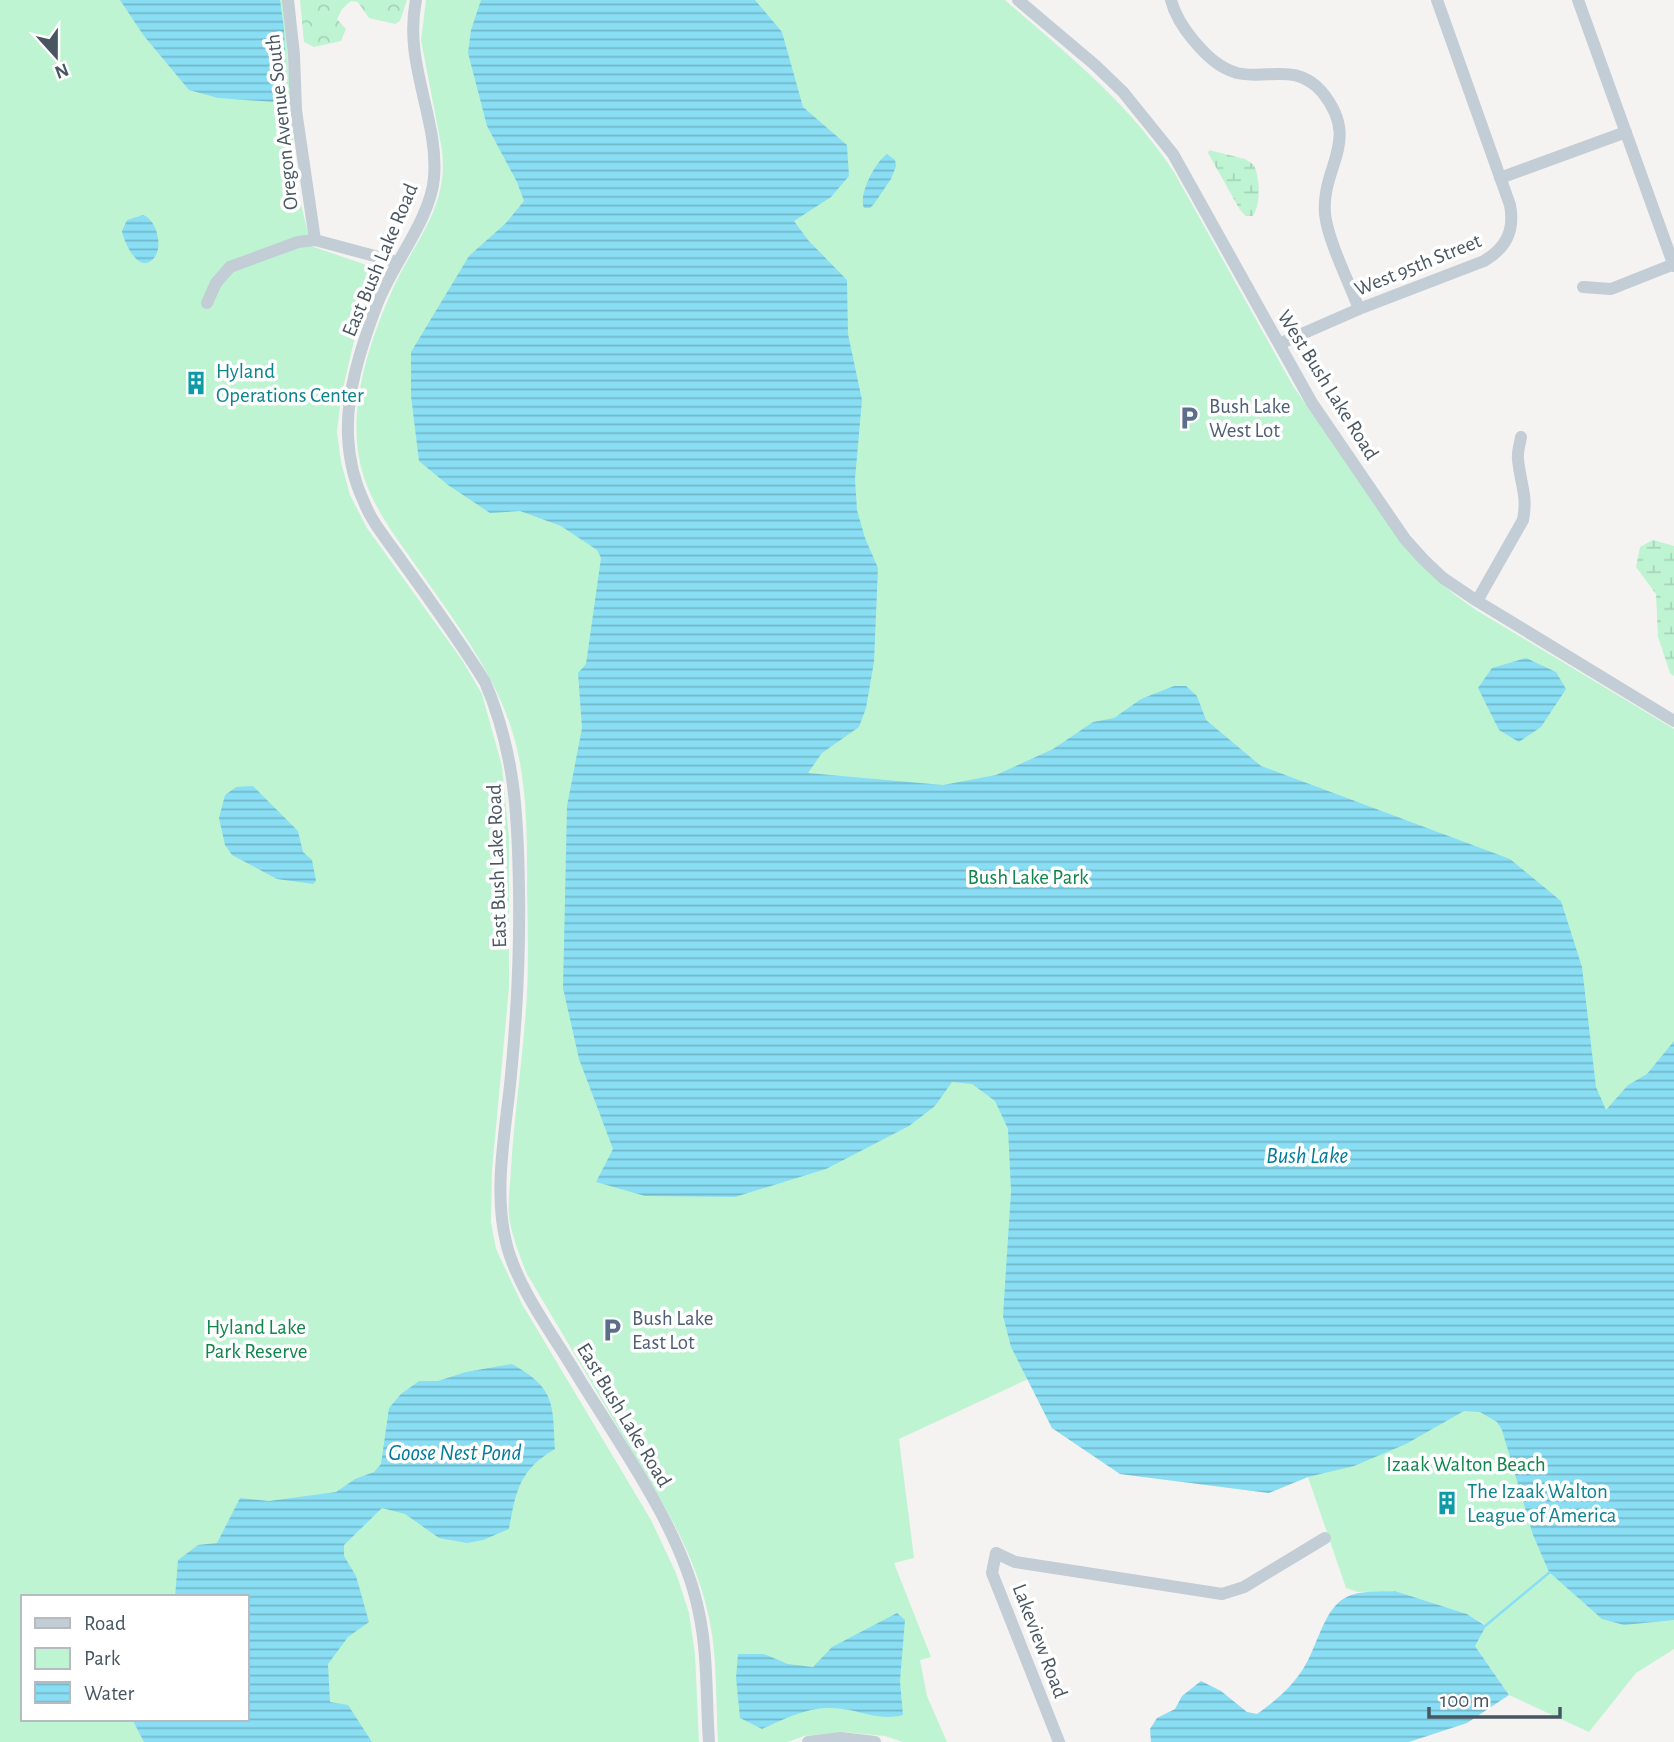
<svg xmlns="http://www.w3.org/2000/svg" width="1674" height="1742" font-family="'Alegreya Sans',sans-serif">
<style>
.forest{fill:url(#forest-crowns)}
.wetland{fill:url(#wetland-marsh)}
.park{fill:#bff4d3;fill-rule:evenodd}
.water{fill:url(#water-rules)}
.lines{fill:none;stroke-linecap:round;stroke-linejoin:round}
.stream{stroke:#89def4;stroke-width:2.5}
.minor{stroke:#c2cdd5;stroke-width:12}
.labels{text-anchor:middle;dominant-baseline:central;stroke-width:7;stroke-linejoin:round;paint-order:stroke}
.street-label{font-size:21px;fill:#485662;stroke:#fff}
.culture-label{font-size:21px;fill:#0d838f;stroke:#fff;text-anchor:start}
.service-label{font-size:21px;fill:#4e5e75;stroke:#fff;text-anchor:start}
.park-label{font-size:21px;fill:#0f864b;stroke:#fff}
.water-label{font-size:23px;font-style:italic;fill:#037b9b;stroke:#fff}
</style>
<defs>
<pattern id="forest-crowns" width="20" height="18" patternUnits="userSpaceOnUse" patternTransform="scale(1.75)"><rect width="20" height="18" fill="#bff4d3"/><path d="M2 6a3 3 0 1 1 6 0M12 15a3 3 0 1 1 6 0" fill="none" stroke="#a6d3b8"/></pattern>
<pattern id="wetland-marsh" width="20" height="14" patternUnits="userSpaceOnUse" patternTransform="scale(1.75)"><rect width="20" height="14" fill="#bff4d3"/><path d="M1 5h8M5 5V1M11 12h8M15 12V8" fill="none" stroke="#a6d3b8"/></pattern>
<pattern id="water-rules" width="6" height="5" patternUnits="userSpaceOnUse" patternTransform="scale(1.75)"><rect width="6" height="5" fill="#89def4"/><path d="M0 2.5h6" fill="none" stroke="#72b7c9"/></pattern>
</defs>
<rect width="100%" height="100%" fill="#f5f2f2"/>
<path class="forest" d="M300,0H407L400,21L395,24L369,18L358,2L351,1L342,9L337,19L346,29L341,41L314,47L304,42Z"/>
<path class="wetland" d="M1209,150L1245,159L1254,165C1260,179 1261,203 1253,216H1246L1240,210L1208,153Z
M1653,540L1674,546V676L1670,673L1658,637L1656,594L1636,567L1640,547Z"/>
<path class="park" d="M0,0H284L296,183L311,246L381,270L354,341L341,397L337,432L341,462L350,495L367,528L462,660L482,694L502,766L509,838V988L492,1170L491,1222L496,1249L522,1304L651,1520L676,1573L689,1613L695,1654L699,1742H0ZM23,1597H247V1719H23Z
M426,0H1005C1067,54 1129,103 1174,172L1293,386L1400,540L1426,569L1451,592L1476,610L1674,729V1649L1636,1673L1589,1732L1509,1695L1475,1646L1486,1625L1467,1614L1395,1591L1358,1592L1346,1588L1308,1477L1269,1493L1120,1474L1052,1428L1028,1379L899,1439L914,1558L894,1563L931,1657L920,1660L927,1696L947,1742H903L885,1736L844,1732L804,1736L788,1742H718C716,1706 717,1669 712,1634C705,1588 687,1547 665,1507L527,1274C520,1257 514,1241 510,1223C507,1206 510,1187 511,1169C514,1120 521,1070 525,1021C529,979 528,937 527,895C527,850 528,803 519,758C505,686 460,629 419,570C391,530 361,494 357,443C353,393 371,338 391,293C413,242 449,209 442,150L421,40Z"/>
<path class="water" d="M120,0H280L284,29L287,103L218,98L189,90L144,36Z
M481,0H755L782,32L803,107L847,145L849,176L831,197L794,221L808,240L847,280L848,334L862,400L855,479L857,510L865,538L878,568L874,662L866,708L859,727L822,753L808,773L943,785L996,775L1053,749L1093,722L1114,718L1141,699L1174,686H1186L1197,696L1206,720L1261,766L1510,859L1561,901L1582,967L1596,1087L1606,1110L1628,1085L1647,1074L1674,1041V1620L1624,1625L1602,1619L1549,1572L1533,1535L1502,1430L1497,1422L1480,1412L1464,1411L1406,1444L1354,1466L1308,1477L1269,1493L1120,1474L1052,1428L1011,1347L1003,1316L1011,1191L1008,1129L995,1101L972,1084L952,1082L935,1106L909,1126L826,1169L735,1197L645,1196L596,1182L613,1149L579,1059L563,988L567,806L582,728L578,673L586,664L601,558L597,550L561,526L520,511L490,513L448,485L419,461L411,396V352L469,256L506,223L524,201L517,182L487,126L468,53L471,30Z
M887,154L895,160L896,166L891,179L874,204L870,208H864C858,195 875,162 887,154Z
M143,215C156,219 164,246 154,258C139,276 124,242 122,231L127,220Z
M1526,658L1556,672L1566,689L1541,727L1519,742L1499,730L1478,688L1492,668Z
M253,786L298,831L303,852L312,860L316,881L313,884L277,879L232,855L225,845L219,818L225,795L236,787Z
M512,1364C555,1388 553,1403 555,1449C519,1470 516,1491 509,1529L483,1540L467,1543L439,1538L405,1514L382,1508L344,1545V1556L356,1576L369,1622L348,1637L328,1664L330,1702L348,1705L372,1742H144L132,1719H247V1597H175L178,1560L198,1545L217,1543L240,1498L269,1501L336,1492L355,1479L374,1472L381,1464L389,1408L401,1394L419,1381H438L466,1372Z
M1395,1591L1467,1614L1486,1626L1475,1646L1509,1695L1467,1723L1409,1742H1151L1150,1729L1157,1718L1175,1709L1182,1696L1201,1681L1221,1691L1247,1712L1257,1714C1275,1701 1291,1688 1303,1669C1315,1651 1322,1618 1338,1603C1353,1589 1376,1592 1395,1591Z
M897,1613L905,1620L900,1681L903,1715C875,1722 858,1708 831,1708C807,1707 784,1719 762,1729L740,1718L736,1678L738,1654H764L788,1664L813,1667L832,1647Z"/>
<g class="lines">
<path class="stream" d="M1485,1626L1550,1572"/>
<path class="minor" d="M288,0L294,55L296,110L315,240
M416,0C403,64 439,118 434,178C430,221 391,265 376,307C361,347 346,393 348,436C349,459 354,481 364,502C372,523 388,541 401,560C430,600 459,640 485,682C515,752 518,816 519,890C520,952 517,1013 511,1075C506,1129 493,1189 506,1242C516,1286 554,1336 577,1375C621,1447 683,1531 699,1613C708,1655 706,1700 709,1742
M1018,0L1095,65L1123,92L1173,154L1312,403L1405,539L1423,559L1443,578L1477,601L1674,721
M1171,0C1175,16 1184,29 1194,41C1206,55 1219,68 1237,73C1268,80 1296,62 1322,92C1362,141 1321,166 1325,214C1328,241 1349,282 1359,309
M1578,0L1674,266
M1500,178L1626,132
M1583,287L1611,289L1674,264
M207,303L216,283L230,267L298,242L315,240L397,262
M1279,344L1359,309L1484,261C1506,248 1515,231 1510,205L1437,0
M1477,601L1523,520C1528,495 1520,483 1518,459C1517,452 1520,444 1521,437
M808,1742L841,1738L875,1742
M1059,1742L992,1573L996,1553L1015,1562L1222,1594L1244,1587L1325,1538"/>
</g>
<defs>
<g id="building-bare" transform="scale(1.89)"><path d="M-4-6H4V6H1V3H-1V6H-4ZM-2.5-4.3h1.7v1.8h-1.7ZM.8-4.3h1.7v1.8H.8ZM-2.5-1h1.7V.8h-1.7ZM.8-1h1.7V.8H.8Z" fill="#0f9aa8" stroke="#fff" stroke-width="2.5" paint-order="stroke"/></g>
<g id="parking-bare" transform="scale(1.89)"><path d="M-3.5-5.5H1a3.5 3.5 0 0 1 0 7H-1V5.5H-3.5ZM-1-3.4V-.6H.8a1.4 1.4 0 0 0 0-2.8Z" fill="#5c6f8a" stroke="#fff" stroke-width="2.5" paint-order="stroke"/></g>
</defs>
<g fill-rule="evenodd">
<use href="#building-bare" x="196" y="383"/>
<use href="#parking-bare" x="1189" y="418"/>
<use href="#parking-bare" x="612" y="1330"/>
<use href="#building-bare" x="1447" y="1503"/>
</g>
<g class="labels">
<g class="street-label">
<text transform="translate(282 122) rotate(-96)">Oregon Avenue South</text>
<text transform="translate(380 260) rotate(-67)">East Bush Lake Road</text>
<text transform="translate(1418 265) rotate(-22)">West 95th Street</text>
<text transform="translate(1328 385) rotate(58)">West Bush Lake Road</text>
<text transform="translate(497 866) rotate(-92)">East Bush Lake Road</text>
<text transform="translate(624 1415) rotate(59)">East Bush Lake Road</text>
<text transform="translate(1040 1641) rotate(69)">Lakeview Road</text>
</g>
<g class="culture-label">
<text x="216" y="371">Hyland<tspan x="216" dy="24">Operations Center</tspan></text>
<text x="1467" y="1491">The Izaak Walton<tspan x="1467" dy="24">League of America</tspan></text>
</g>
<g class="service-label">
<text x="1209" y="406">Bush Lake<tspan x="1209" dy="24">West Lot</tspan></text>
<text x="632" y="1318">Bush Lake<tspan x="632" dy="24">East Lot</tspan></text>
</g>
<g class="park-label">
<text x="1028" y="877">Bush Lake Park</text>
<text x="256" y="1327">Hyland Lake<tspan x="256" dy="24">Park Reserve</tspan></text>
<text x="1466" y="1464">Izaak Walton Beach</text>
</g>
<g class="water-label">
<text x="1307" y="1156">Bush Lake</text>
<text x="455" y="1453">Goose Nest Pond</text>
</g>
</g>
<rect x="21" y="1595" width="228" height="126" fill="#ffffff" stroke="#b6bbc0" stroke-width="2"/>
<rect x="35" y="1618" width="35" height="10" fill="#c2cdd5" stroke="#b6bbc0" stroke-width="2"/>
<text x="84" y="1630" font-size="21" fill="#485662">Road</text>
<rect x="35" y="1648" width="35" height="21" fill="#bff4d3" stroke="#b6bbc0" stroke-width="2"/>
<text x="84" y="1665" font-size="21" fill="#485662">Park</text>
<rect x="35" y="1682" width="35" height="21" fill="url(#water-rules)" stroke="#b6bbc0" stroke-width="2"/>
<text x="84" y="1700" font-size="21" fill="#485662">Water</text>
<g transform="translate(56 56) rotate(159)" stroke="#ffffff" stroke-width="5" paint-order="stroke">
<path d="M0-5L12 26L0 18L-12 26Z" fill="#485662"/>
<text y="-10" font-size="19" font-weight="bold" text-anchor="middle" fill="#485662">N</text>
</g>
<path d="M1429 1707v10h131v-10" fill="none" stroke="#485662" stroke-width="3.5"/>
<text x="1440" y="1707" font-size="21" fill="#485662" stroke="#ffffff" stroke-width="5" paint-order="stroke">100 m</text>
</svg>
